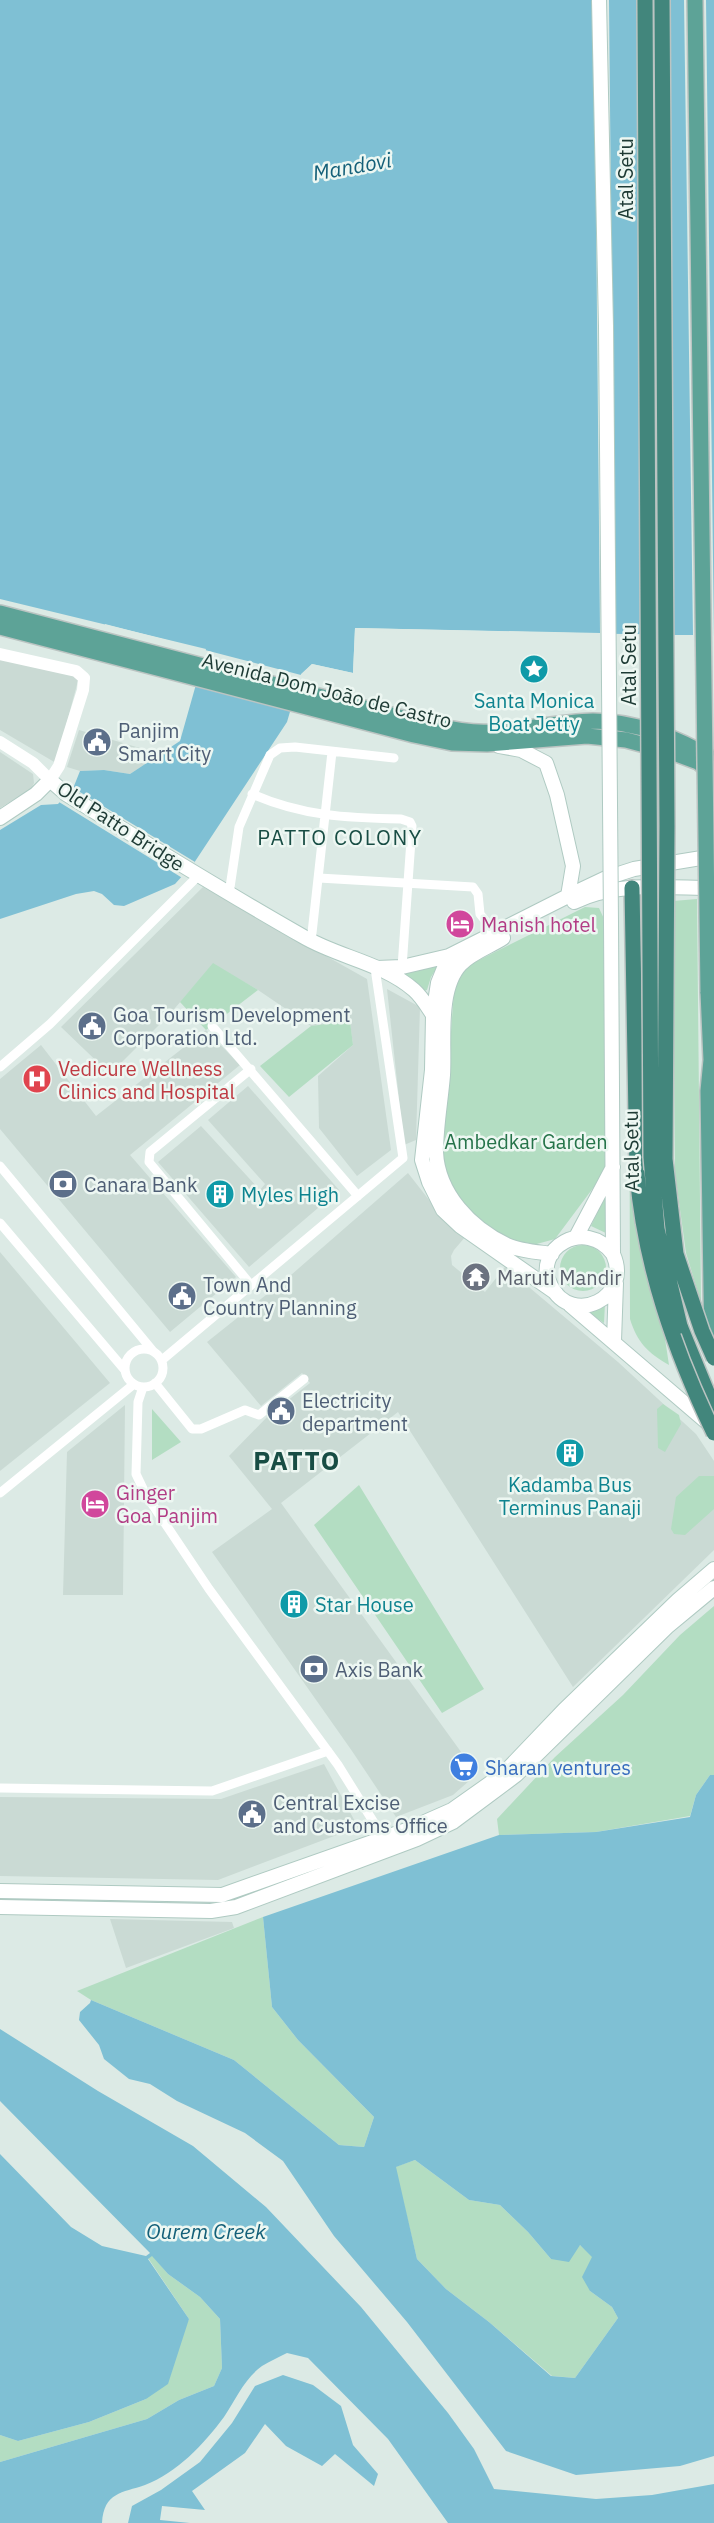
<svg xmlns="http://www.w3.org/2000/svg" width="714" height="2523" font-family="'IBM Plex Sans',sans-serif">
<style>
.built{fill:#cadad4}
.green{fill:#b3ddc2}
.water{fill:#7fc0d4;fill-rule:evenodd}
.pier{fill:#dceae5}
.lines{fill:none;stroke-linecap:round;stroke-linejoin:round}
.secondary-casing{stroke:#afcac2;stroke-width:16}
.primary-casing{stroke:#bbc4c2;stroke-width:18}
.trunk-casing{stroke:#bbc4c2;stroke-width:18}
.minor{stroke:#fff;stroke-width:9}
.tertiary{stroke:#fff;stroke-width:12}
.secondary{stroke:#fff;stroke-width:14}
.primary{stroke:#5da397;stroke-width:15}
.trunk{stroke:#42867c;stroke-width:15}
.secondary-bridge-casing{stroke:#afcac2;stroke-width:16;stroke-linecap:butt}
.primary-bridge-casing{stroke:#bbc4c2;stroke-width:18;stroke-linecap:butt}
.trunk-bridge-casing{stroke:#bbc4c2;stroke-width:18;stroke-linecap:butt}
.secondary-bridge{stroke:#fff;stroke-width:14}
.primary-bridge{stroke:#5da397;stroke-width:15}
.trunk-bridge{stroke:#42867c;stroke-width:15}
.labels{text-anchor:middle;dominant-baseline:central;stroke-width:5;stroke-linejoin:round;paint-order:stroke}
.street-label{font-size:20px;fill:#1d3a34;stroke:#edf7f2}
.culture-label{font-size:20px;fill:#0d838f;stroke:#edf7f2}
.service-label{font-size:20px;fill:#4e5e75;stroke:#edf7f2;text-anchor:start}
.hotel-label{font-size:20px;fill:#b23c85;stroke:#edf7f2;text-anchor:start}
.health-label{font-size:20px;fill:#be3a42;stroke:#edf7f2;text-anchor:start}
.park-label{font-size:20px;fill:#257349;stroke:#edf7f2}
.worship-label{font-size:20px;fill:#5b616d;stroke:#edf7f2;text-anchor:start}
.shop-label{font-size:20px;fill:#366cbe;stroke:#edf7f2;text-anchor:start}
.water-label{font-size:21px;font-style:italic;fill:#146079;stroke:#edf7f2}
.neighbourhood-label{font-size:21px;letter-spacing:1.5px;fill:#184d44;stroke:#edf7f2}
.district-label{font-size:26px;font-weight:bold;letter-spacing:1.5px;fill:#184d44;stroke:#edf7f2}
</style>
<rect width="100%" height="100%" fill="#dceae5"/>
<path class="built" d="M0,658L79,677L56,763L0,730Z
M79,730L160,754L130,774L104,770L80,771L67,767Z
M0,752L33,774L34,783L31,789L0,808Z
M203,887L367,979L391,1150L357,1176L319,1128L318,1076L353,1045L350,1022L311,1026L258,990L213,964L169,1015L110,1074L61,1027Z
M387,989L420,1007L416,1140L404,1145Z
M206,1030L240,1065L130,1155L236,1277L170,1332L0,1129V1079L41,1045L96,1116Z
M248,1086L339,1190L249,1267L158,1162L201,1126L260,1190L265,1184L208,1120Z
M408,1173L444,1219L466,1236L454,1250L451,1256L452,1265L485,1292L505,1267L618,1362L696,1434L714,1461V1550L573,1687L398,1412L281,1503L477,1774L453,1795L396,1817L352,1751L212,1552L272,1509L229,1456L269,1415L310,1383L302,1373L261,1406L207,1342L291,1275Z
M0,1252L110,1383L0,1471Z
M125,1405L123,1595H63L67,1452Z
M324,1764L358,1827L218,1880L0,1876V1797L221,1799Z
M110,1919L232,1922L234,1928L126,1968Z"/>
<path class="green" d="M697,899L701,1302L686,1253L675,1173L673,901Z
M585,907L599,908L605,921L608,1168L555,1239L533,1245L508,1239L485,1227L454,1195L444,1171L442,1153L454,991L461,976L467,966Z
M629,916L634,1135L669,1365C648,1353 637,1342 630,1319Z
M441,961L431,977L427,990L424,991L402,976V972Z
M213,963L258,990L206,1030L180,1002Z
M350,1021L353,1045L289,1097L260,1066L311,1026Z
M607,1193L610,1235L591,1226Z
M560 1268a23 23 0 1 1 46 0a23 23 0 1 1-46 0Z
M605,1303L604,1323L585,1310Z
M663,1404L679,1415L681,1424L665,1452L658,1448L657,1409Z
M152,1409L181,1442L152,1460Z
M699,1476H714V1509L685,1535L674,1534L671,1529L676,1497Z
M359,1485L484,1689L442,1713L314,1525Z
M714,1606V1775H710L696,1795L690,1816L596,1832L499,1835L497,1819L555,1757L623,1695L680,1635Z
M263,1917L272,2007L298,2040L374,2117L364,2147L339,2145L234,2060L91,2000L77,1991Z
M415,2160L469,2200L500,2205L528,2232L551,2259L580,2245L593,2257L590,2291L612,2307L618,2318L575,2378L552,2376L489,2322L446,2289L417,2259L395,2167Z
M152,2255L168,2274L200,2297L220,2319L222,2368L214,2386L179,2400L147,2419L0,2462V2435L18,2441L89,2422L146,2399L189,2319L148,2258Z"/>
<path class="water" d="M0,0H714V636L355,628L353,673L312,664L301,674L287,722L194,863L175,884L124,906L114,905L102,894L94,891L76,894L0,919V830L41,805L58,804L74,786L80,771L104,770L130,774L180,741L206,649L0,599Z
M710,1775H714V2456L680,2466L576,2475L506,2451L407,2322L334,2236L283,2161L245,2133L177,2101L150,2084L129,2079L104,2059L99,2045L79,2020L80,2012L90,2003L91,2000L234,2060L339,2145L364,2147L374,2117L298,2040L272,2007L263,1917L499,1835L596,1832L690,1817L696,1795ZM415,2160L469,2200L500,2205L528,2232L551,2259L569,2262L580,2245L592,2257L582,2277L590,2291L612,2307L618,2318L575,2378L551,2376L489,2322L446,2289L417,2259L396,2167Z
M0,2029L98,2091L193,2146L266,2207L361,2307L448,2413L474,2449L494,2489L596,2499L652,2495L714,2484V2523H448L388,2439L308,2358L287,2353C279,2357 270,2361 262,2366C244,2379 236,2399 224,2417C204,2444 177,2473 145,2485C122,2493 104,2492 102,2523H0V2462L147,2419L179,2400L214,2386L222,2368L220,2319L200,2297L168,2274L152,2256L148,2259L189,2319L168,2384L146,2399L89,2422L18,2441L0,2435V2154L71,2227L102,2246L146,2256L150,2253L0,2101Z
M283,2375L313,2385L341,2406L353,2445L378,2474L374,2486L335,2454L322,2466L286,2446L265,2424L245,2453L192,2491L205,2510L162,2506L160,2520L190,2523H128L132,2506L161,2490L200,2462L232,2423L255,2386Z"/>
<path class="pier" d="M594,0H609L615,634H642L637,0H669L672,635H693L684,0H706L714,639L358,631L356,675L313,667L304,676L293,711L194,684L202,651L104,627L105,624L301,675L312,664L353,673L355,628L600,633Z
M70,786L195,862L187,875L184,879L59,802Z"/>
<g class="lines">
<g class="secondary-casing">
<path id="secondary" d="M499,746L521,750L546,763L557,795L573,866L568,896
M0,818L36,794L50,780L66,794C145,843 223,891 304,937C338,957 383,963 414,990C422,997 427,1006 433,1015
M574,902C616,881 669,888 714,888
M611,923L613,1254C633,1298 572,1327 551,1286C531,1248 586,1217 613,1254
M503,938C491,946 471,953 461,964C437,989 445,1043 443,1075C441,1100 436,1127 436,1152C438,1194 471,1228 507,1245C520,1251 538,1252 552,1254
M377,968L402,967L449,956
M576,1237L613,1167
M556,1293L460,1226L443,1210L429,1182L422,1160L432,1070L433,1015L438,983L449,956L568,896L606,878L634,869L714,856
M570,1305L710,1425
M614,1341L616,1283
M0,1891L222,1895L409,1829L452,1810L503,1774L564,1710L678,1600L714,1569
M0,1907L211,1911L236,1907L417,1839L453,1822L516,1775L668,1626L714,1588"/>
</g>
<g class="primary-casing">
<path id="primary" d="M0,613L414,721C439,726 466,734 492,732C525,730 559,722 593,721C634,721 680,738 714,760
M0,627L414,735L452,743L487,744L587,736L626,740L671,752L698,762L714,775
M708,992L711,1060L708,1091L712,1352"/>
</g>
<g class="trunk-casing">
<path id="trunk" d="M632,888L637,1174
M680,1326L714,1409"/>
</g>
<path class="minor" d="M252,794C302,816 347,818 401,819L410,822L412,826L402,967
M319,878L473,887L478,894L480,914L495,933
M229,894L239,827L270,755L280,748L295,747L394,758
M311,942L332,752
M375,968L403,1158
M212,1026L358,1196
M0,1067L50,1024L198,876
M251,1069L150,1152L149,1162L251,1285
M0,1166L153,1351
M0,1223L124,1369
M125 1368a19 19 0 1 1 38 0a19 19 0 1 1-38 0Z
M162,1360L403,1158
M155,1383L192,1429H201L245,1410L259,1415L304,1379
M143,1387L138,1402L136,1474L146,1495L209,1589L338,1765L386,1842
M0,1493L134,1384
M0,1788L212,1791L328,1751"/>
<path class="tertiary" d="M0,654L76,671L84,678L83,690L59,766L50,780L33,763L0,742"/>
<use href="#secondary" class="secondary"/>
<use href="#primary" class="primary"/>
<use href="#trunk" class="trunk"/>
<g class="secondary-bridge-casing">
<path id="secondary-bridge" d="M599,0L606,326L611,923"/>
</g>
<g class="primary-bridge-casing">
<path id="primary-bridge" d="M695,0L708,992"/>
</g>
<g class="trunk-bridge-casing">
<path id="trunk-bridge" d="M645,0L651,1157L657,1229L680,1326
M662,0L667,826L665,1159L676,1254L702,1331L714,1358
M637,1174C645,1266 674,1350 714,1433"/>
</g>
<use href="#secondary-bridge" class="secondary-bridge"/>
<use href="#primary-bridge" class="primary-bridge"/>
<use href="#trunk-bridge" class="trunk-bridge"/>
</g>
<defs>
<g id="sight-disc" transform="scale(1.5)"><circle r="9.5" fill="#0f9aa8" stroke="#edf7f2"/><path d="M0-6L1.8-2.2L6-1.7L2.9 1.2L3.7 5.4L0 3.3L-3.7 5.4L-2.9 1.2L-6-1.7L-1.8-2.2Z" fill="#fff"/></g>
<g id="civic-disc" transform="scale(1.5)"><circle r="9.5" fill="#5c6f8a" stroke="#edf7f2"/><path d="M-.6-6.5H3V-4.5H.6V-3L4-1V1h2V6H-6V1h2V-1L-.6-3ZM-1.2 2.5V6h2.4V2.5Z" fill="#fff"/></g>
<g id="hotel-disc" transform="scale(1.5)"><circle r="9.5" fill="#d1479c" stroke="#edf7f2"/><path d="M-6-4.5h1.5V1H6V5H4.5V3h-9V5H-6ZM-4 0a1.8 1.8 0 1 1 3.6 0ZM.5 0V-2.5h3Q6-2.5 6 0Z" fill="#fff"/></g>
<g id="hospital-disc" transform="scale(1.5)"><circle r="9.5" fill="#e0444e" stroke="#edf7f2"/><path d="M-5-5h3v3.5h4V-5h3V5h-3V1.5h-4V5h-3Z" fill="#fff"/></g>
<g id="bank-disc" transform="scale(1.5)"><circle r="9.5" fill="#5c6f8a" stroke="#edf7f2"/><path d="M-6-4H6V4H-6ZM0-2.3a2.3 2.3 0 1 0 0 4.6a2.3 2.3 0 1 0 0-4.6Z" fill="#fff"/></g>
<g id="building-disc" transform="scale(1.5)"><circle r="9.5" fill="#0f9aa8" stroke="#edf7f2"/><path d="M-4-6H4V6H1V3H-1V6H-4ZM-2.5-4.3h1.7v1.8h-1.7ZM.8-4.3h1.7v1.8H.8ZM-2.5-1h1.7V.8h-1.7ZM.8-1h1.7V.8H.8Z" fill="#fff"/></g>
<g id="temple-disc" transform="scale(1.5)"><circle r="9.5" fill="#6b7280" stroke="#edf7f2"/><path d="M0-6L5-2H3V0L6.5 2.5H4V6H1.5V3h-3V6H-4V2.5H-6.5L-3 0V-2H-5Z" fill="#fff"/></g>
<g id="supermarket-disc" transform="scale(1.5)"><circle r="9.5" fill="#3f7fe0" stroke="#edf7f2"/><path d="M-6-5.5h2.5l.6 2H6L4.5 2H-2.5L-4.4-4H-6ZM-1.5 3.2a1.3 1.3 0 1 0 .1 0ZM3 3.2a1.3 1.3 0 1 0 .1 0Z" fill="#fff"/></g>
</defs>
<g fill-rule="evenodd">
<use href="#sight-disc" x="534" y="669"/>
<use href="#civic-disc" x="97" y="742"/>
<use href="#hotel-disc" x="460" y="924"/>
<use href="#civic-disc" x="92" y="1026"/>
<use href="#hospital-disc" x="37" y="1079"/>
<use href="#bank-disc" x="63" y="1184"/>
<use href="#building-disc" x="220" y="1194"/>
<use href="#temple-disc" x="476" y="1277"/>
<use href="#civic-disc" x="182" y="1296"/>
<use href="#civic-disc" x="281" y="1411"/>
<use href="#building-disc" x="570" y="1453"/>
<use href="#hotel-disc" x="95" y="1504"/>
<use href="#building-disc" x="294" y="1604"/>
<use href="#bank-disc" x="314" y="1669"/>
<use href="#supermarket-disc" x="464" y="1767"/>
<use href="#civic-disc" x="252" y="1814"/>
</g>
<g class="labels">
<g class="street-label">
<text transform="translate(625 179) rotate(-90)">Atal Setu</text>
<text transform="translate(628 665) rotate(-90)">Atal Setu</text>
<text transform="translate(327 690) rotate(14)">Avenida Dom João de Castro</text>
<text transform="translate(121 826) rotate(33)">Old Patto Bridge</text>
<text transform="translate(631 1151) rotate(-91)">Atal Setu</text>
</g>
<g class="culture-label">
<text x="534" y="700">Santa Monica<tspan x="534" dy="23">Boat Jetty</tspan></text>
<text x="241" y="1194" text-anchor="start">Myles High</text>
<text x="570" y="1484">Kadamba Bus<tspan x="570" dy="23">Terminus Panaji</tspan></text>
<text x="315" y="1604" text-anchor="start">Star House</text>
</g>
<g class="service-label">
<text x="118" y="730">Panjim<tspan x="118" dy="23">Smart City</tspan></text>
<text x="113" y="1014">Goa Tourism Development<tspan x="113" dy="23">Corporation Ltd.</tspan></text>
<text x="84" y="1184">Canara Bank</text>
<text x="203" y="1284">Town And<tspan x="203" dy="23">Country Planning</tspan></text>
<text x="302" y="1400">Electricity<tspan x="302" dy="23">department</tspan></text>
<text x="335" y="1669">Axis Bank</text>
<text x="273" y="1802">Central Excise<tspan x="273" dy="23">and Customs Office</tspan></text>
</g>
<g class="hotel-label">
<text x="481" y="924">Manish hotel</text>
<text x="116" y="1492">Ginger<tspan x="116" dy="23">Goa Panjim</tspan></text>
</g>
<g class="health-label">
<text x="58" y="1068">Vedicure Wellness<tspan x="58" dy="23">Clinics and Hospital</tspan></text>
</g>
<g class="park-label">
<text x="526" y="1141">Ambedkar Garden</text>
</g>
<g class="worship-label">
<text x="497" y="1277">Maruti Mandir</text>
</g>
<g class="shop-label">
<text x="485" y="1767">Sharan ventures</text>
</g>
<g class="water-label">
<text transform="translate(352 166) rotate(-10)">Mandovi</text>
<text x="206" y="2231">Ourem Creek</text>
</g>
<g class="neighbourhood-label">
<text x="340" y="837">PATTO COLONY</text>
</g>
<g class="district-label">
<text x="297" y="1460">PATTO</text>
</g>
</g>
</svg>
